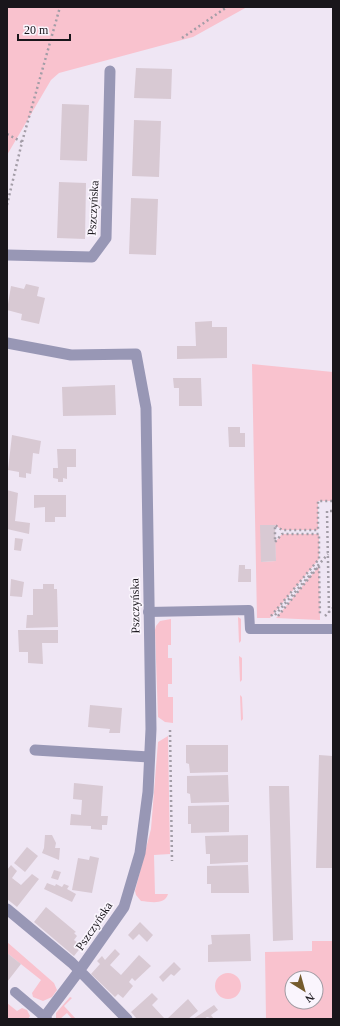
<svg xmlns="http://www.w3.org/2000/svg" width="340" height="1026" font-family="Georgia,serif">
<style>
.green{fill:#f9c2ce;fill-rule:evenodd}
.building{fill:#d8c9d3}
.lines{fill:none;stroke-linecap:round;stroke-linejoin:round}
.path{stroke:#a39da7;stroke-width:2.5;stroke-dasharray:2 3;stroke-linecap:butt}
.service{stroke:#9897b5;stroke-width:10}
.minor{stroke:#9897b5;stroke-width:11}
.labels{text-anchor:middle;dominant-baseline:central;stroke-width:3.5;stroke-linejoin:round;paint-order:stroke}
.street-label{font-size:12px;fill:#19161b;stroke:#faf5fd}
</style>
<rect width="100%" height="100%" fill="#efe6f4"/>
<path class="green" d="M7,7H247L193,37L59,73L51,80L7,155Z
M252,364L333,372V501H318V530H282L275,525H261V562L276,561L275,542L282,534H319V559L270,618H257Z
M319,566L320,620L276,618Z
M238,617L241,619V641L239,643Z
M171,619V645H168V658H172V684H168V697H173V723L165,722L158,717L155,630L156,626L160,621Z
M239,656L242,658V680L240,682Z
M240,695L242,697L243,719L241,721Z
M168,736L170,854L154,855L155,894H168C165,905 151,902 141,901L136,895L135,891L151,829L158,742Z
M312,941H333V1019H266L265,952L312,951ZM292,978H316V1002H292Z
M7,942L54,983L57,990L52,997L43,1001L33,997L32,993L41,980L7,953Z
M215 986a13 13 0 1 1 26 0a13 13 0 1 1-26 0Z
M70,997L72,998L64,1006L76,1019H72L67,1013L60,1019H56V1013Z
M7,1003L17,1011L22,1008L27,1010L30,1016L28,1019H7Z"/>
<path class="building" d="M136,68L172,69L171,99L134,98Z
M62,104L89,105L87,161L60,160Z
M134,120L161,121L159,177L132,176Z
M59,182L86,183L85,239L57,238Z
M131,198L158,199L156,255L129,254Z
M26,284L39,287L37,296L45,298L39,324L21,320L22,314L7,310L11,286L24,289Z
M212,321V327H227V358L177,359V346H196L195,322Z
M173,378H201L202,406H179V388H174Z
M115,385L116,415L63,416L62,387Z
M228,427H240V433H245V447H229Z
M12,435L41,441L39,454L33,453L31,474L26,473V478L19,477V472L8,470Z
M57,449H76V467H67V479L63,478V482H58V479L53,478V468H58Z
M7,490L18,493L15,521L30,523L29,534L7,529Z
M34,495H66V517H55V522H45V507L34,508Z
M260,525H275L276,561L261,562Z
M15,538L23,539L21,551L14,550Z
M239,565H245V569H251V582H238Z
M11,579L24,582L22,597L10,596Z
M43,584H54V589H57L58,627L26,628L27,615H33V589H43Z
M18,630H58V643H42L43,664L28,663V652H19Z
M90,705L122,708L120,733H109L110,729L88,727Z
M186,745H228V772L190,773L189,764L186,763Z
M319,755L333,756V868H316Z
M228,775L229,802L191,803L190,794L187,793V776Z
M74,783L103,786L101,816H108L107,825H102V830L91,829V826L70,825L71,814L81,815L82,800L73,799Z
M269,786H289L293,940L273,941Z
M229,805V832L191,833V824H188V806Z
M45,835H52L56,843L55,848H60L59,860L42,853L44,848Z
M248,835V862L210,864V854H206L205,836Z
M27,847L38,856L25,872L14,863Z
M90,856L99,858L92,893L72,890L78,858L89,860Z
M11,865L17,871L12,878L21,885L32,874L39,879L17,907L7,899V870Z
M248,865L249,893H211V884H207V866Z
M54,870L61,872L58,880L51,878Z
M47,883L55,886L56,884L62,887L64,884L69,886L67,889L76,894L72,902L44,889Z
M46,907L76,932L74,933L77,936L74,940L82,946L74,956L34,922Z
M140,922L153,935L147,942L139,934L133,940L128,935Z
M250,934L251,961L208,962V945L212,944L211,935Z
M115,949L120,954L110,965L121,975L139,955L151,966L135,981L132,978L129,982L133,986L123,998L118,994L115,997L91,974L100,964L97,961L102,956L105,960Z
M7,953L21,964L7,982Z
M174,962L181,969L174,976L171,974L163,982L159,977Z
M152,993L158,999L152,1005L165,1019H137L131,1012Z
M188,999L198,1011L188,1019H167Z
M214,1005L218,1010L211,1015L214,1019L207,1017L204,1019H193Z"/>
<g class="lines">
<path class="path" d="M182,38L227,7
M7,134L22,142
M7,205L22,142L60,7
M329,613L327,511H333
M275,615L328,554
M271,616L319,559V534H282L275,542V525L282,530H318V501H333
M278,616L319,566L320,616
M325,616L333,608
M170,730L172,861"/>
<path class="service" d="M148,612L249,610L250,629H333
M15,992L47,1019"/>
<path class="minor" d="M7,255L92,257L106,238L110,71
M7,343L71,355L136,354L146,408L151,729L148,792L140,853L124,907L79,971L43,1019
M35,750L149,757
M7,909L72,963L127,1019"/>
</g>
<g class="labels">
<g class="street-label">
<text transform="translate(93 208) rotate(-87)">Pszczyńska</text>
<text transform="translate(135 606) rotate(-91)">Pszczyńska</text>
<text transform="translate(94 926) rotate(-56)">Pszczyńska</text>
</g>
</g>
<rect width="340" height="1026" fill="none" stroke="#19161b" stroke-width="16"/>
<g transform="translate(304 990) rotate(143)"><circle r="19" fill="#faf5fd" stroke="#a09ca3"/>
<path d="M0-3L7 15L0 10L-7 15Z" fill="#755b2d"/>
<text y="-6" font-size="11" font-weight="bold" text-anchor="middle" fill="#19161b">N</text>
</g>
<path d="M18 34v6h52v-6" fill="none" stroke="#19161b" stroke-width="2"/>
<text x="24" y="34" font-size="12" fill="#19161b" stroke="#faf5fd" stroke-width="3" paint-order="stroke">20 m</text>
</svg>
